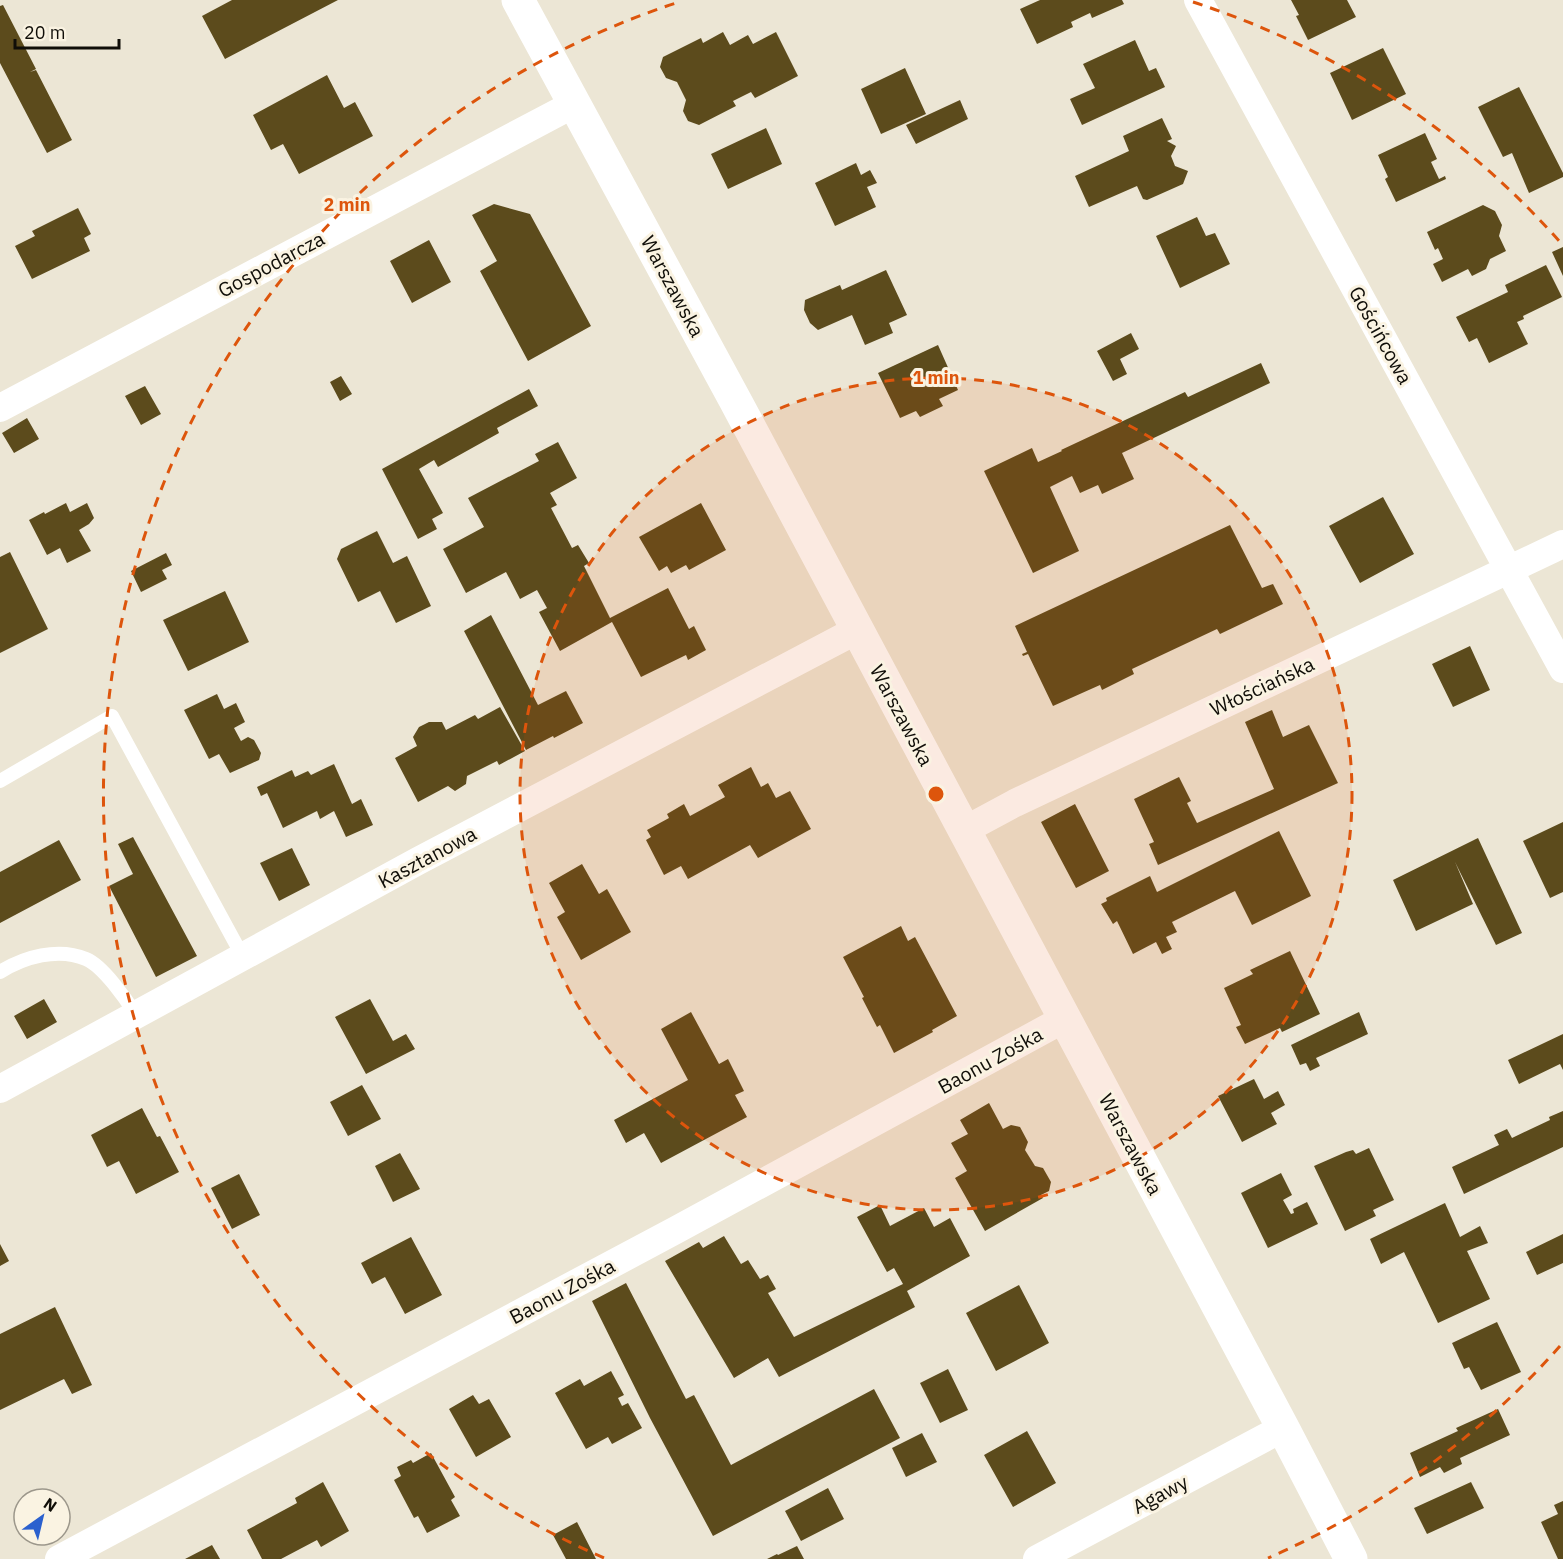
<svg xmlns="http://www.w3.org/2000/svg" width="1563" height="1559" font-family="'IBM Plex Sans',sans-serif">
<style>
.building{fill:#5c4b1c}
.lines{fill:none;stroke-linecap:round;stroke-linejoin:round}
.service{stroke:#fff;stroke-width:14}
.minor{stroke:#fff;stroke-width:28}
.tertiary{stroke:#fff;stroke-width:33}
.ring{fill:none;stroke:#dd550c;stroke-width:3;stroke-dasharray:10 8}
.labels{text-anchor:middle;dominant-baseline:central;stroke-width:6;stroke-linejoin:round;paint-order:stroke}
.street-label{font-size:20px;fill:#100e08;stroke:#faf3e2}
.centre{fill:#dd550c;stroke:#faf3e2;stroke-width:3}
.ring-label{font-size:18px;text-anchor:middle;font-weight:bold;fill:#dd550c;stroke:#faf3e2;stroke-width:6;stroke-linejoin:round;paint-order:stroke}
</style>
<rect width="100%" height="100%" fill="#ece6d5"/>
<path class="building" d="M232,0H338L225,59L202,16Z
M1040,0H1122L1124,4L1092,18L1090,13L1071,22L1073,27L1037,44L1020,9Z
M1291,0H1347L1356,17L1308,40L1296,16L1299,15Z
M3,5L36,69L30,72L36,70L72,140L47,153L0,63V6Z
M723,32L730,45L748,35L753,44L776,32L798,76L755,98L751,92L733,101L736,106L699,125L688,121L683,111L686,100L677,82L666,78L660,67L663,57L701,38L703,43Z
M1135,40L1149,71L1156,68L1165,87L1082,125L1070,99L1095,88L1083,64Z
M1383,48L1406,94L1352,120L1330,73Z
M905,68L926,114L881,134L861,89Z
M327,75L344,108L355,102L373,136L299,174L283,144L271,150L253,115Z
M1519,87L1563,173V177L1529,193L1512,153L1503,157L1478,107Z
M960,100L968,119L916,144L906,125Z
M1162,118L1172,139L1167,141L1176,146L1171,156L1175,166L1188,171L1183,184L1147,200L1143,199L1137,186L1089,207L1075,176L1129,151L1123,136Z
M766,128L782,164L728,189L711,154Z
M1425,133L1437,159L1431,162L1439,179L1445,176L1446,179L1396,202L1385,179L1388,177L1378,155Z
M856,163L861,175L870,170L877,183L867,187L876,207L835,226L815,183Z
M494,204L530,214L591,326L528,361L480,271L497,261L472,215Z
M1483,205L1495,211L1502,225L1499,236L1506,251L1490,259L1486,269L1472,276L1468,269L1442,282L1433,264L1443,259L1438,248L1435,250L1427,232Z
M78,208L91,234L84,238L90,251L32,279L15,246L35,236L32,231Z
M1197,217L1206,236L1215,233L1230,264L1180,288L1156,236Z
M429,240L451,282L412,303L390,261Z
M1563,247V276L1552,252Z
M1546,265L1562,297L1523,316L1524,319L1517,322L1528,344L1489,363L1477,338L1469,342L1456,317L1508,292L1505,285Z
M886,270L907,315L889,323L893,333L865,345L852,315L818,330L810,323L804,310L805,300L840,285L842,290Z
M1131,333L1139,349L1120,359L1127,374L1113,381L1097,351Z
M938,345L958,390L939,399L943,406L920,417L916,411L900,418L878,373Z
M1261,363L1270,383L1122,453L1134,479L1102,494L1098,485L1080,493L1072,476L1050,487L1079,551L1033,573L984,471L1032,448L1038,462L1062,451L1061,450L1185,392L1188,397Z
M341,376L352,394L340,401L330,382Z
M145,386L161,414L141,425L125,396Z
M529,389L538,406L497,428L499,433L438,467L434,460L419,469L443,513L432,519L437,529L418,539L382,469Z
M27,418L39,439L14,453L2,433Z
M558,442L577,478L550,493L557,505L551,508L572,548L578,545L589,563L584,566L610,618L668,588L689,629L694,626L706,650L688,660L686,655L641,677L612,622L560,651L539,612L547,608L537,590L520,599L506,572L466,593L443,549L484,527L468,498L539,461L535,454Z
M1383,497L1414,554L1360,583L1329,526Z
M66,503L70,512L87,503L94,518L89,524L79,530L91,551L67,563L60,548L47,555L29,520L44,512L45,514Z
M701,503L726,550L689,570L686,565L671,573L667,566L659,571L639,537Z
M1230,525L1262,588L1273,584L1283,604L1220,634L1217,629L1132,669L1134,674L1102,690L1100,685L1053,706L1028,654L1023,656L1022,654L1027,652L1015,626Z
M377,531L393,563L407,556L431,606L396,623L380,591L358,602L337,559L341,549Z
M10,552L48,629L0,653V557Z
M166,553L172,565L162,570L167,579L141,592L131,571Z
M225,591L249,642L188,671L163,620Z
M491,615L538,705L566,691L583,723L554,738L553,736L526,750L464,631Z
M1470,646L1490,690L1453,707L1432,664Z
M217,694L224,709L236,703L245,722L234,728L241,741L248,737L254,740L261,753L259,760L230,773L219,754L209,759L184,710Z
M500,707L525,751L499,765L497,761L467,776L466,784L455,791L448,786L418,802L395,758L417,746L413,737L419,727L429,722H442L446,730L475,715L478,719Z
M1272,710L1283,737L1309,725L1338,783L1158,865L1149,844L1154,842L1134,799L1179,777L1191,801L1187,803L1197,823L1274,789L1245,722Z
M334,764L352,804L361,799L373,825L346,837L334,811L320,819L317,811L283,828L267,793L261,796L257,787L292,770L295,777L308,771L311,775Z
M751,767L761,787L768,783L776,798L790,791L811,829L758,858L750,845L688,879L681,866L664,875L646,840L651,837L647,830L669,818L667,814L684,804L690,816L725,797L718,785Z
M1075,804L1109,871L1076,888L1041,822Z
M1563,822V892L1550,898L1523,841Z
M1279,831L1311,896L1252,925L1235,891L1172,922L1177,932L1166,937L1172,949L1162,954L1156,942L1133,954L1117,921L1113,924L1101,904L1107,901L1106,898L1150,876L1157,892Z
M133,837L197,956L156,977L109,886L133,874L118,844Z
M1478,838L1522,933L1496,945L1455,862L1473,904L1416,931L1393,880Z
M59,840L81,880L0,923V872Z
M292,848L310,885L279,901L260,863Z
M582,864L599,894L607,889L631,932L581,960L557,917L565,912L549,883Z
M901,926L908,941L915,937L957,1016L932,1030L933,1032L894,1053L880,1025L877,1027L862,998L864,997L843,957Z
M1290,951L1320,1014L1282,1032L1280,1028L1245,1044L1236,1027L1241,1025L1224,988L1253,974L1250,970Z
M44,999L57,1022L27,1039L14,1016Z
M370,999L393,1041L406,1034L415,1049L366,1074L335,1017Z
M691,1012L719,1064L728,1059L744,1091L735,1095L747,1117L661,1163L644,1133L626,1143L614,1120L688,1080L661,1029Z
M1359,1012L1368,1034L1316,1058L1320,1066L1310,1071L1306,1063L1300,1065L1291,1045Z
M1563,1034V1070L1560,1064L1519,1084L1508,1060Z
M1254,1079L1264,1099L1278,1091L1285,1105L1271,1113L1277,1124L1242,1142L1218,1096Z
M362,1085L381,1119L348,1136L330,1102Z
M989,1103L1003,1129L1011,1125L1020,1127L1028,1142L1025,1150L1035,1166L1043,1168L1051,1182L1049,1191L1041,1195L1043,1198L985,1231L955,1178L967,1171L951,1143L968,1134L960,1120Z
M142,1108L157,1137L160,1136L179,1172L136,1194L119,1161L107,1167L91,1135Z
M1563,1111V1147L1464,1194L1452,1167L1499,1145L1494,1135L1507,1129L1512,1138L1550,1120L1549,1117Z
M1369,1148L1394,1200L1373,1210L1376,1216L1345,1231L1314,1166L1346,1152L1353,1150L1356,1154Z
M400,1153L420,1189L393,1202L375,1166Z
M1281,1173L1292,1195L1283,1200L1291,1214L1294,1213L1293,1209L1307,1202L1318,1224L1268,1248L1241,1193Z
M239,1174L260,1215L232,1229L211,1188Z
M1445,1203L1460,1237L1480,1226L1488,1243L1467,1251L1490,1299L1438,1323L1404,1252L1381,1264L1370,1239Z
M880,1205L890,1226L924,1208L934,1227L950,1218L970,1256L907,1291L915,1307L779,1377L768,1358L734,1378L665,1261L699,1242L703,1248L724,1236L741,1264L748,1260L760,1279L768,1275L776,1289L768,1293L794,1337L903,1284L894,1268L887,1272L857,1217Z
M1563,1234V1263L1537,1275L1526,1252Z
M411,1237L442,1295L405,1314L385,1277L372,1284L361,1263Z
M0,1244L9,1261L0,1266Z
M626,1283L686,1399L694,1395L731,1465L874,1389L900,1438L713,1536L650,1418L592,1301Z
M1019,1285L1049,1343L996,1371L966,1313Z
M55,1307L92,1385L72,1394L64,1379L0,1410V1334Z
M1497,1322L1521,1372L1481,1390L1469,1367L1464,1369L1452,1343Z
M948,1369L968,1410L940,1423L920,1383Z
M611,1371L624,1395L618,1398L622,1406L628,1403L642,1428L612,1444L608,1437L586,1449L555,1393L580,1379L584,1386Z
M473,1395L479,1404L489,1399L511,1437L476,1457L449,1409Z
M1498,1409L1510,1435L1460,1458L1462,1464L1444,1473L1440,1467L1420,1477L1410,1453L1458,1431L1456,1428Z
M1027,1431L1056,1483L1013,1507L984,1455Z
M922,1433L937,1462L906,1477L892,1448Z
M431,1453L455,1497L451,1500L460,1516L427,1533L418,1516L414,1518L394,1480L401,1476L397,1467L411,1460L413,1463Z
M323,1482L349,1531L321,1547L317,1540L281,1559H262L247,1530L297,1503L295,1498Z
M1471,1482L1484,1508L1427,1534L1414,1508Z
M828,1488L844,1519L801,1541L785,1511Z
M1563,1501V1559H1558L1541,1522L1558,1514L1554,1505Z
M577,1522L596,1559H566L553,1535Z
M212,1545L220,1559H185Z
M797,1546L804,1559H767L777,1554L778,1555Z"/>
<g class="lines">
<path class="service" d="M0,781L112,716L243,957
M0,972C24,957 58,947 86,959C103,966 126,999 136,1015"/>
<path class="minor" d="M1198,0L1563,669
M0,408L574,104
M963,831L1015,803L1563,544
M0,1089L418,861L857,630
M59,1559L676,1230L1064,1019
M1037,1559L1283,1428"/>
<path class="tertiary" d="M518,0L735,400L1283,1428L1351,1559"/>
</g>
<circle cx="936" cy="794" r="416" fill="#dd550c" fill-opacity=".12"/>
<g class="ring">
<circle cx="936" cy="794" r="416"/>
<path d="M1560 1346A833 833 0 0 1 1268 1558M604 1558A833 833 0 0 1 679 2M1193 2A833 833 0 0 1 1560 242"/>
</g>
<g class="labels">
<g class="street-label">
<text transform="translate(271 264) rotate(-28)">Gospodarcza</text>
<text transform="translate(673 286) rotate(62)">Warszawska</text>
<text transform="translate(1381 335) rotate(61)">Gościńcowa</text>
<text transform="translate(1262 686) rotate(-25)">Włościańska</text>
<text transform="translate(902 715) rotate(62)">Warszawska</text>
<text transform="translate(427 857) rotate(-28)">Kasztanowa</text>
<text transform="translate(990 1060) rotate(-29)">Baonu Zośka</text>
<text transform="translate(1131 1144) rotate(62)">Warszawska</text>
<text transform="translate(562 1291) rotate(-28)">Baonu Zośka</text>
<text transform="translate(1160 1494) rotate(-28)">Agawy</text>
</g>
</g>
<circle cx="936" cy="794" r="9" class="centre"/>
<g class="ring-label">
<text x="347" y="211">2 min</text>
<text x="936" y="384">1 min</text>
</g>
<g transform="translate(42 1517) rotate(34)"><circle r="28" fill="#faf3e2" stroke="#9c978b" stroke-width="1.5"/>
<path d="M0-4.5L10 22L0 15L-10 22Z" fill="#2b60ce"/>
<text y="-9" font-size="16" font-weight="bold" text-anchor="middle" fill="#100e08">N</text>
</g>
<path d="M15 39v9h104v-9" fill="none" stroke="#100e08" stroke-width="3"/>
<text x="24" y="39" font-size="18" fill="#100e08" stroke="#faf3e2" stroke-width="4.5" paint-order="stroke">20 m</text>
</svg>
